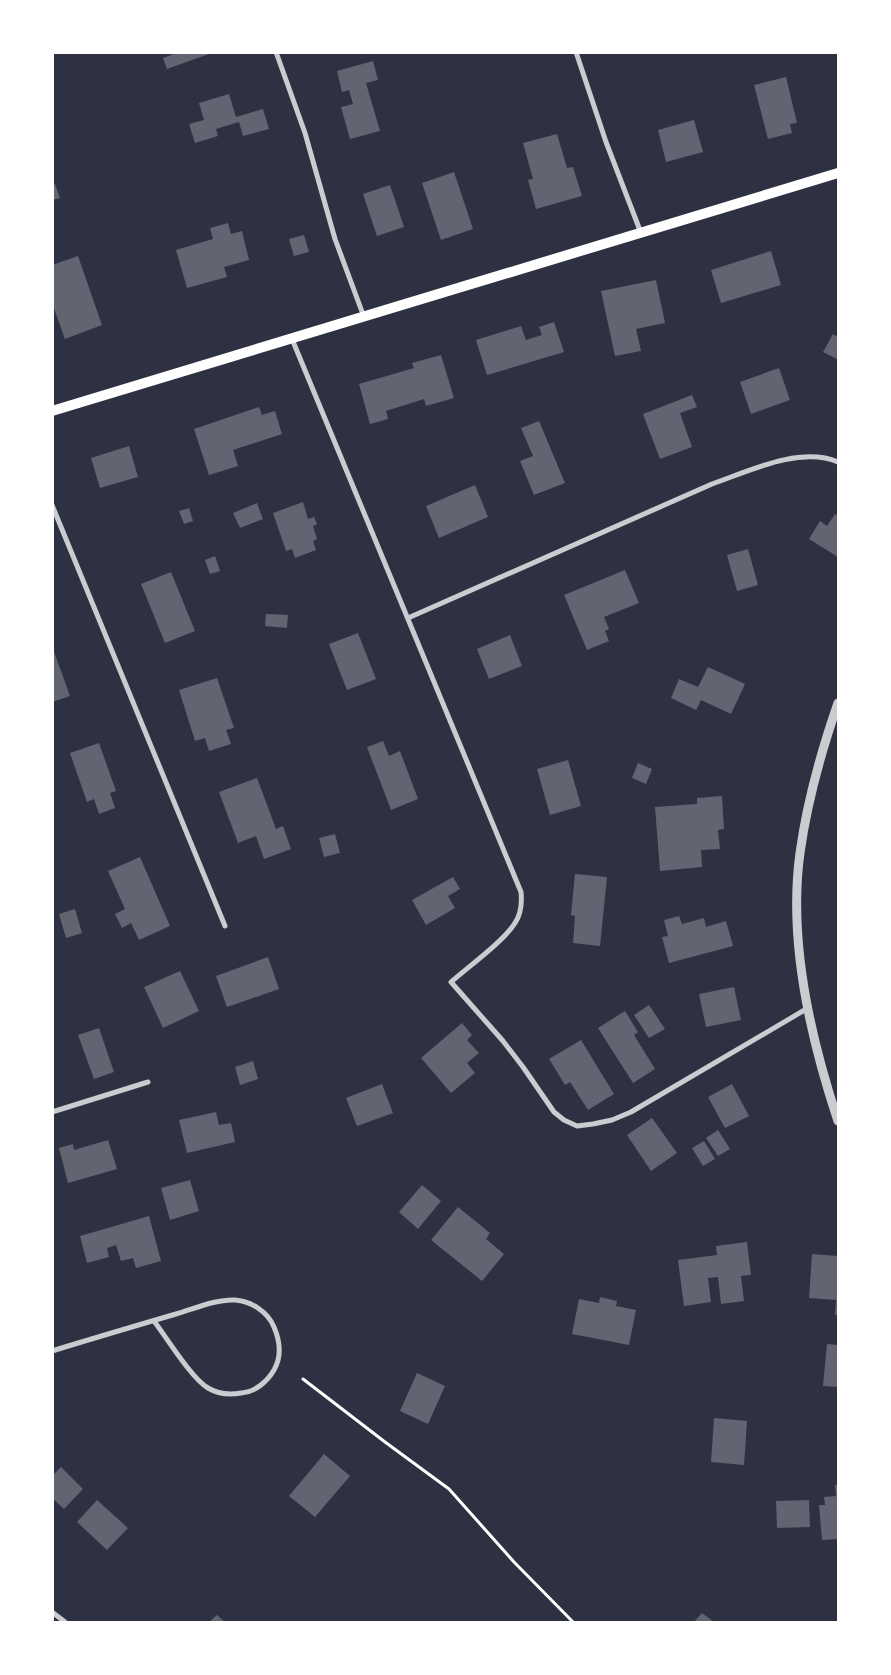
<svg xmlns="http://www.w3.org/2000/svg" width="891" height="1675" font-family="'Public Sans',sans-serif">
<style>
.building{fill:#626471}
.lines{fill:none;stroke-linecap:round;stroke-linejoin:round}
.path{stroke:#fff;stroke-width:3}
.minor{stroke:#caccd0;stroke-width:5}
.tertiary{stroke:#caccd0;stroke-width:9}
.secondary{stroke:#fff;stroke-width:10}
</style>
<rect width="100%" height="100%" fill="#2d3142"/>
<path class="building" d="M173,52H209V54L167,69L163,58L174,54Z
M373,61L378,80L366,83L380,131L350,139L341,107L353,104L349,90L342,92L337,71Z
M786,77L797,123L790,124L792,133L768,139L754,85Z
M229,94L236,117L263,109L269,129L243,136L239,122L216,129L218,136L195,143L189,124L204,120L199,103Z
M694,120L703,152L666,162L658,130Z
M557,134L567,168L573,167L582,196L536,209L528,180L533,179L523,143Z
M454,172L473,229L441,240L422,183Z
M55,184L60,198L52,200V185Z
M390,185L404,227L377,236L363,194Z
M228,223L231,234L242,231L249,260L224,267L227,277L187,288L176,250L213,239L210,228Z
M304,235L309,252L294,256L289,239Z
M771,251L781,285L721,303L711,270Z
M78,256L102,325L65,339L52,303V265Z
M656,280L665,323L636,329L641,351L615,356L601,291Z
M554,322L564,352L487,375L476,340L521,326L526,340L542,335L539,327Z
M833,334L838,337V356L837,359L823,352Z
M441,355L454,398L426,406L424,399L386,411L388,419L370,424L359,384L414,368L412,363Z
M779,368L790,400L751,414L740,382Z
M692,395L697,407L680,413L692,447L660,459L643,414Z
M259,407L262,415L275,411L282,434L233,450L238,466L209,475L194,429Z
M539,421L565,483L534,495L520,461L533,456L521,428Z
M129,446L138,477L100,488L91,458Z
M475,485L488,517L439,538L426,506Z
M303,502L308,519L314,517L317,524L313,526L317,539L313,541L316,550L295,558L292,549L286,551L273,513Z
M257,503L263,519L240,528L233,513Z
M189,508L193,521L184,524L179,511Z
M835,514L838,516V557L809,539L820,521L827,526Z
M748,549L758,585L737,591L727,555Z
M215,556L220,571L210,574L205,560Z
M625,570L639,603L604,617L609,629L605,631L609,641L587,650L564,595Z
M171,572L195,631L165,643L141,584Z
M266,614L288,615L287,628L265,626Z
M358,633L376,679L347,690L329,644Z
M510,635L522,666L489,679L477,649Z
M52,646L70,696L52,702Z
M708,667L745,684L731,714L701,700L696,710L671,698L679,679L698,687Z
M217,678L234,728L226,730L231,744L209,751L205,738L195,741L179,690Z
M383,741L389,756L400,751L418,799L391,810L367,747Z
M99,743L116,791L110,793L115,808L99,814L94,799L87,802L70,753Z
M568,760L581,806L550,815L537,769Z
M638,763L652,769L646,784L632,778Z
M257,778L276,829L283,826L291,849L264,859L256,836L238,843L219,792Z
M722,796L724,829L718,830L720,849L701,850L702,867L660,871L655,807L697,804V798Z
M335,834L340,853L324,857L319,838Z
M140,857L170,926L139,940L131,923L122,928L115,914L125,909L108,871Z
M575,874L607,877L600,946L573,943L575,916L571,915Z
M453,877L460,889L448,896L455,908L426,925L412,900Z
M75,909L82,933L66,938L59,914Z
M679,916L682,924L704,918L706,927L726,921L733,946L669,963L662,937L668,936L664,920Z
M268,957L279,989L227,1007L216,976Z
M180,971L199,1011L163,1028L144,987Z
M734,987L741,1020L706,1027L699,994Z
M649,1005L665,1029L649,1038L634,1015Z
M625,1011L638,1032L634,1035L655,1069L633,1083L598,1028Z
M462,1023L472,1035L467,1040L479,1053L467,1063L475,1073L451,1093L421,1058Z
M99,1028L114,1072L94,1079L78,1035Z
M581,1040L614,1094L588,1110L570,1082L565,1085L549,1059Z
M253,1061L258,1079L240,1085L235,1067Z
M382,1084L393,1113L357,1126L346,1098Z
M732,1084L749,1116L725,1128L708,1097Z
M216,1112L219,1125L231,1123L235,1142L187,1153L179,1120Z
M652,1118L677,1153L651,1171L627,1135Z
M718,1130L730,1149L718,1156L706,1138Z
M108,1140L117,1169L68,1183L59,1148L73,1144L74,1150Z
M704,1141L715,1159L703,1166L692,1148Z
M190,1180L199,1211L170,1220L161,1188Z
M422,1185L441,1201L418,1229L399,1212Z
M458,1207L490,1233L486,1239L504,1254L482,1281L431,1240Z
M149,1216L161,1261L136,1268L133,1258L121,1261L116,1245L107,1248L109,1257L87,1263L80,1236Z
M747,1242L751,1275L741,1276L744,1301L721,1304L718,1277L708,1278L711,1302L684,1306L678,1260L717,1255L716,1246Z
M812,1254L838,1256V1315H835L836,1300L809,1298Z
M600,1297L617,1301L616,1306L636,1310L629,1345L572,1334L579,1299L599,1303Z
M827,1344L838,1345V1387L823,1386Z
M417,1373L445,1386L428,1424L400,1411Z
M714,1418L747,1421L744,1465L711,1462Z
M324,1454L350,1476L315,1517L289,1496Z
M61,1467L83,1489L64,1509L52,1498V1476Z
M835,1485H838V1539L822,1540L819,1505H825L824,1497L836,1496Z
M97,1500L128,1528L107,1550L77,1522Z
M809,1500L810,1527L777,1528L776,1501Z
M702,1613L714,1622H694Z
M217,1615L225,1622H209Z"/>
<g class="lines">
<path class="path" d="M303,1379L385,1442L449,1489L514,1562L573,1622"/>
<path class="minor" d="M276,52L305,133L335,239L364,317
M576,52L606,142L641,233
M292,339L521,892C522,902 521,914 515,923C504,941 468,967 451,982L503,1041L523,1067L554,1112L564,1120L577,1126L593,1124L612,1120L631,1112L808,1008
M52,505L225,926
M408,618L712,484C749,471 800,446 838,462
M52,1112L148,1082
M52,1351C94,1338 135,1326 176,1314C194,1309 216,1299 235,1300C251,1301 268,1312 274,1327C280,1341 282,1356 274,1370C267,1382 255,1392 241,1393C230,1395 218,1394 208,1388C192,1379 166,1337 154,1321
M52,1612L65,1622"/>
<path class="tertiary" d="M838,703C821,752 807,802 800,853C788,939 811,1040 838,1121"/>
<path class="secondary" d="M52,411L838,173"/>
</g>
<rect width="891" height="1675" fill="none" stroke="#ffffff" stroke-width="108"/>
</svg>
